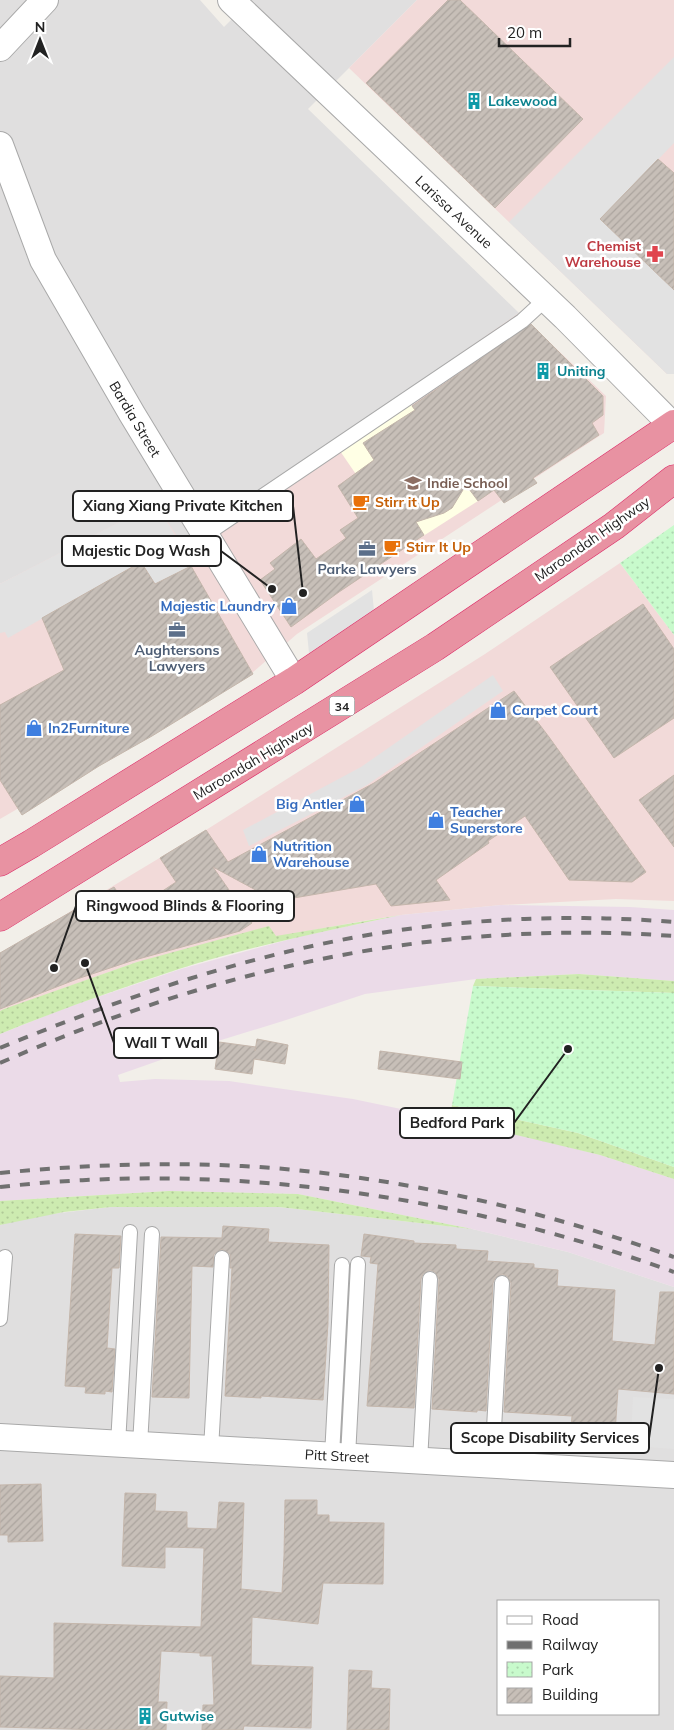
<svg xmlns="http://www.w3.org/2000/svg" width="674" height="1730" font-family="Mulish,sans-serif">
<style>
.residential{fill:#e0dfdf;fill-rule:evenodd}
.commercial{fill:#f2dad9}
.industrial{fill:#ebdbe8}
.education{fill:#ffffe5}
.grass{fill:url(#grass-dots)}
.park{fill:url(#park-dots)}
.parking{fill:#e2e2e2}
.building{fill:url(#building-hatch);stroke:#c4b6ab}
.lines{fill:none;stroke-linecap:round;stroke-linejoin:round}
.lane-casing{stroke:#a9a9a9;stroke-width:16}
.street-casing{stroke:#a9a9a9;stroke-width:28}
.highway-casing{stroke:#dc2a67;stroke-width:29}
.lane{stroke:#fff;stroke-width:14}
.street{stroke:#fff;stroke-width:26}
.highway{stroke:#e892a2;stroke-width:28}
.rail{stroke:#707070;stroke-width:4;stroke-dasharray:10 10;stroke-linecap:butt}
.labels{text-anchor:middle;dominant-baseline:central;stroke-width:5;stroke-linejoin:round;paint-order:stroke}
.shield{fill:#fff;stroke:#646464;stroke-width:1}
.shield-label{font-size:12px;font-weight:bold;fill:#222}
.culture-label{font-size:14px;font-weight:bold;fill:#0d838f;stroke:#fff;text-anchor:start}
.street-label{font-size:14px;fill:#222;stroke:#fff}
.health-label{font-size:14px;font-weight:bold;fill:#be3a42;stroke:#fff;text-anchor:end}
.education-label{font-size:14px;font-weight:bold;fill:#785e54;stroke:#fff;text-anchor:start}
.food-label{font-size:14px;font-weight:bold;fill:#c56008;stroke:#fff;text-anchor:start}
.service-label{font-size:14px;font-weight:bold;fill:#4e5e75;stroke:#fff}
.shop-label{font-size:14px;font-weight:bold;fill:#366cbe;stroke:#fff;text-anchor:start}
.leader{fill:none;stroke:#222;stroke-width:2}
.callout-dot{fill:#222;stroke:#fff;stroke-width:2}
.callout{fill:#fff;stroke:#222;stroke-width:2}
.callout-label{font-size:15px;text-anchor:middle;font-weight:bold;fill:#222}
</style>
<defs>
<pattern id="grass-dots" width="8" height="8" patternUnits="userSpaceOnUse" patternTransform="scale(1.25)"><rect width="8" height="8" fill="#cdebb0"/><path d="M2 2h.1M6 6h.1" fill="none" stroke="#b0c997" stroke-width="1.8" stroke-linecap="round"/></pattern>
<pattern id="park-dots" width="8" height="8" patternUnits="userSpaceOnUse" patternTransform="scale(1.25)"><rect width="8" height="8" fill="#c8facc"/><path d="M2 2h.1M6 6h.1" fill="none" stroke="#acd6af" stroke-width="1.8" stroke-linecap="round"/></pattern>
<pattern id="building-hatch" width="6" height="6" patternUnits="userSpaceOnUse" patternTransform="scale(1.25)"><rect width="6" height="6" fill="#c7bfb8"/><path d="M-1 1l2-2M0 6l6-6M5 7l2-2" fill="none" stroke="#aba49e"/></pattern>
</defs>
<rect width="100%" height="100%" fill="#f2efe9"/>
<path class="residential" d="M0,0H200L224,27L251,0H417L308,109L519,313L214,523L181,543L58,555L0,584Z
M111,1207H279L472,1229L568,1252L674,1287V1730H0V1225L26,1217ZM498,1601H658V1714H498Z"/>
<path class="commercial" d="M417,0H674V374H667L349,68Z
M519,313L606,396L604,433L297,634L253,672L0,819V584L156,503L181,543L214,523Z
M620,563L674,635V901L616,899L501,905L401,915L363,921L137,962L0,1011V954L206,830L485,654Z"/>
<path class="industrial" d="M501,905L630,907L674,910V981L579,974L476,979L365,994L283,1021L192,1049L118,1075L120,1082L155,1079L229,1081L353,1099L497,1129L600,1155L674,1179V1287L568,1252L472,1229L298,1194L169,1191L0,1201V1034L68,1007L181,969L302,936L401,915Z"/>
<path class="education" d="M410,403L478,501L406,547L340,451Z"/>
<path class="grass" d="M401,915C326,931 251,946 179,969C118,989 59,1010 0,1034V1011L4,1009L137,962L269,926L276,936Z
M579,974L674,981V993L473,986L476,979Z
M452,1105L578,1133L674,1167V1179L600,1155L450,1119Z
M169,1191L298,1194L472,1229L279,1207H111L64,1212L0,1225V1201Z"/>
<path class="park" d="M674,525V635L620,563Z
M473,986L674,993V1167L578,1133L452,1105Z"/>
<path class="parking" d="M674,57V143L601,219L674,289V374H667L509,222Z
M156,503L193,565L155,584L141,562L8,638L5,632L0,633V584Z
M372,590L374,611L309,653L307,633Z
M493,675L503,691L367,785L249,846L243,830L361,767Z
M633,1397L674,1399V1449L647,1447V1441L631,1440Z"/>
<path class="building" d="M448,0H460L583,119L495,208L366,83Z
M658,159L674,173V290L600,219Z
M531,324L603,396V415L592,423L599,435L533,478L537,483L504,503L494,490L478,501L466,485L452,508L444,513L416,522L424,535L339,592L291,627L260,580L275,569L270,563L301,539L316,559L346,538L340,530L358,518L338,486L374,460L363,443L415,410L412,406Z
M141,562L155,584L191,566L253,674L152,736L99,766L22,815L0,780V705L64,670L42,618Z
M643,604L674,649V718L614,758L550,667Z
M514,691L549,737L646,872L632,882L569,880L525,816L488,841L489,843L436,880L450,900L391,906L376,884L276,901L213,867L252,923L240,931L131,961L77,979L0,1009V953L114,887L131,912L176,882L160,858L206,830L228,862L374,783Z
M674,775V847L639,800Z
M257,1039L288,1045L285,1064L254,1059L252,1074L215,1069L219,1042L256,1047L255,1051Z
M380,1051L462,1062L460,1079L378,1069Z
M223,1226L269,1229L268,1242L329,1245L328,1323L323,1400L261,1396V1398L225,1396L232,1268H230V1254L222,1249L214,1254L213,1267L192,1266L189,1398L152,1397L161,1237L222,1238Z
M75,1234L121,1236L119,1268H112L107,1348L115,1349L112,1392L105,1391V1394L85,1393L86,1387L65,1386Z
M364,1234L414,1241V1243L456,1245V1249L488,1251L487,1261L534,1264V1268L558,1270L557,1286L615,1290L612,1341L655,1345L660,1292H674V1394L618,1389L615,1433L571,1430L572,1416L504,1412L511,1283L507,1276L502,1274L495,1278L493,1283L486,1411L477,1410V1412L432,1409L439,1279L435,1272L430,1270L423,1274L421,1279L414,1408L367,1406L378,1264L370,1263L371,1257L361,1256Z
M41,1484L43,1541L8,1542V1535H0V1485Z
M125,1493L156,1494L155,1511L187,1512V1528L217,1529L219,1502L244,1503L241,1589L282,1593L284,1556L285,1500H317V1515H329V1522L384,1523L383,1584L323,1583L318,1624L252,1617L251,1665L313,1667L311,1728L244,1726L243,1730H202L203,1705H214L212,1656H200V1653L161,1651L158,1702H167L166,1730H101L0,1727V1676L54,1678V1623L201,1627L204,1548L165,1547V1568L122,1566Z
M349,1670L372,1671L371,1688L390,1689L389,1730H347Z"/>
<g class="lines">
<g class="lane-casing">
<path id="lane" d="M205,535L522,321L546,299
M0,1319L5,1257
M118,1444L130,1232
M140,1445L152,1234
M211,1449L222,1258
M332,1456L342,1265
M348,1457L358,1264
M420,1461L430,1279
M492,1465L502,1283"/>
</g>
<g class="street-casing">
<path id="street" d="M231,0L565,317L674,427
M0,48L45,0
M0,145L43,260L132,414L294,681
M0,1437L674,1475"/>
</g>
<g class="highway-casing">
<path id="highway" d="M0,862L31,844L294,681L674,424
M0,917L435,647L614,526L674,479"/>
</g>
<use href="#lane" class="lane"/>
<use href="#street" class="street"/>
<use href="#highway" class="highway"/>
<path class="rail" d="M0,1048C119,999 241,957 368,935C469,918 572,914 674,922
M0,1063C217,968 436,919 674,936
M0,1173C81,1165 161,1162 242,1166C389,1174 535,1208 674,1257
M0,1187C227,1161 460,1195 674,1272"/>
</g>
<defs>
<g id="building-bare" transform="scale(1.35)"><path d="M-4-6H4V6H1V3H-1V6H-4ZM-2.5-4.3h1.7v1.8h-1.7ZM.8-4.3h1.7v1.8H.8ZM-2.5-1h1.7V.8h-1.7ZM.8-1h1.7V.8H.8Z" fill="#0f9aa8" stroke="#fff" stroke-width="2.5" paint-order="stroke"/></g>
<g id="pharmacy-bare" transform="scale(1.35)"><path d="M-2-6h4v4h4v4h-4v4h-4v-4h-4v-4h4Z" fill="#e0444e" stroke="#fff" stroke-width="2.5" paint-order="stroke"/></g>
<g id="school-bare" transform="scale(1.35)"><path d="M0-5L7-2L0 1L-7-2ZM-4 1L0 2.5L4 1V4Q0 6-4 4Z" fill="#8d6e63" stroke="#fff" stroke-width="2.5" paint-order="stroke"/></g>
<g id="cafe-bare" transform="scale(1.35)"><path d="M-5.5-4.5H6V0H3Q3 3.5 0 3.5H-2.5Q-5.5 3.5-5.5 0ZM3-3.2v2h1.7v-2ZM-6 4.5H4V6H-6Z" fill="#e8710a" stroke="#fff" stroke-width="2.5" paint-order="stroke"/></g>
<g id="office-bare" transform="scale(1.35)"><path d="M-6-3h4V-5.5h4V-3h4V5H-6ZM-1-4.5V-3h2v-1.5ZM-6 0V1H6V0Z" fill="#5c6f8a" stroke="#fff" stroke-width="2.5" paint-order="stroke"/></g>
<g id="shop-bare" transform="scale(1.35)"><path d="M-5-2.5h2.3a2.7 3.5 0 0 1 5.4 0H5L5.5 6h-11ZM-1.5-2.5h3a1.5 2.3 0 0 0-3 0Z" fill="#3f7fe0" stroke="#fff" stroke-width="2.5" paint-order="stroke"/></g>
</defs>
<g fill-rule="evenodd">
<use href="#building-bare" x="474" y="101"/>
<use href="#pharmacy-bare" x="655" y="254"/>
<use href="#building-bare" x="543" y="371"/>
<use href="#school-bare" x="413" y="483"/>
<use href="#cafe-bare" x="361" y="502"/>
<use href="#cafe-bare" x="392" y="547"/>
<use href="#office-bare" x="367" y="549"/>
<use href="#shop-bare" x="289" y="606"/>
<use href="#office-bare" x="177" y="630"/>
<use href="#shop-bare" x="498" y="710"/>
<use href="#shop-bare" x="34" y="728"/>
<use href="#shop-bare" x="357" y="804"/>
<use href="#shop-bare" x="436" y="820"/>
<use href="#shop-bare" x="259" y="854"/>
<use href="#building-bare" x="145" y="1716"/>
</g>
<g class="labels">
<rect class="shield" x="329.5" y="696.5" width="25" height="19" rx="4"/>
<g class="shield-label">
<text x="342" y="706">34</text>
</g>
<g class="culture-label">
<text x="488" y="101">Lakewood</text>
<text x="557" y="371">Uniting</text>
<text x="159" y="1716">Gutwise</text>
</g>
<g class="street-label">
<text transform="translate(454 212) rotate(43)">Larissa Avenue</text>
<text transform="translate(135 419) rotate(59)">Bardia Street</text>
<text transform="translate(592 539) rotate(-35)">Maroondah Highway</text>
<text transform="translate(253 761) rotate(-31)">Maroondah Highway</text>
<text transform="translate(337 1456) rotate(3)">Pitt Street</text>
</g>
<g class="health-label">
<text x="641" y="246">Chemist<tspan x="641" dy="16">Warehouse</tspan></text>
</g>
<g class="education-label">
<text x="427" y="483">Indie School</text>
</g>
<g class="food-label">
<text x="375" y="502">Stirr it Up</text>
<text x="406" y="547">Stirr It Up</text>
</g>
<g class="service-label">
<text x="367" y="569">Parke Lawyers</text>
<text x="177" y="650">Aughtersons<tspan x="177" dy="16">Lawyers</tspan></text>
</g>
<g class="shop-label">
<text x="275" y="606" text-anchor="end">Majestic Laundry</text>
<text x="512" y="710">Carpet Court</text>
<text x="48" y="728">In2Furniture</text>
<text x="343" y="804" text-anchor="end">Big Antler</text>
<text x="450" y="812">Teacher<tspan x="450" dy="16">Superstore</tspan></text>
<text x="273" y="846">Nutrition<tspan x="273" dy="16">Warehouse</tspan></text>
</g>
</g>
<path class="leader" d="M303 593L293 506M272 589L221 551M54 968L76 906M85 963L114 1043M568 1049L514 1123M659 1368L649 1438"/>
<g class="callout-dot">
<circle cx="303" cy="593" r="5"/>
<circle cx="272" cy="589" r="5"/>
<circle cx="54" cy="968" r="5"/>
<circle cx="85" cy="963" r="5"/>
<circle cx="568" cy="1049" r="5"/>
<circle cx="659" cy="1368" r="5"/>
</g>
<g class="callout">
<rect x="73" y="491" width="220" height="30" rx="5"/>
<rect x="62" y="536" width="159" height="30" rx="5"/>
<rect x="76" y="891" width="218" height="30" rx="5"/>
<rect x="114" y="1028" width="104" height="30" rx="5"/>
<rect x="400" y="1108" width="114" height="30" rx="5"/>
<rect x="451" y="1423" width="198" height="30" rx="5"/>
</g>
<g class="callout-label">
<text x="183" y="511">Xiang Xiang Private Kitchen</text>
<text x="141" y="556">Majestic Dog Wash</text>
<text x="185" y="911">Ringwood Blinds &amp; Flooring</text>
<text x="166" y="1048">Wall T Wall</text>
<text x="457" y="1128">Bedford Park</text>
<text x="550" y="1443">Scope Disability Services</text>
</g>
<rect x="497" y="1600" width="162" height="115" fill="#ffffff" stroke="#a7a7a7"/>
<rect x="507" y="1616" width="25" height="8" fill="#ffffff" stroke="#a7a7a7"/>
<text x="542" y="1625" font-size="15" fill="#222222">Road</text>
<rect x="507" y="1641" width="25" height="8" fill="#707070" stroke="#a7a7a7"/>
<text x="542" y="1650" font-size="15" fill="#222222">Railway</text>
<rect x="507" y="1662" width="25" height="15" fill="url(#park-dots)" stroke="#a7a7a7"/>
<text x="542" y="1675" font-size="15" fill="#222222">Park</text>
<rect x="507" y="1688" width="25" height="15" fill="url(#building-hatch)" stroke="#a7a7a7"/>
<text x="542" y="1700" font-size="15" fill="#222222">Building</text>
<g transform="translate(40 40)" stroke="#ffffff" stroke-width="4" paint-order="stroke">
<path d="M0-4L9 19L0 12L-9 19Z" fill="#222222"/>
<text y="-8" font-size="14" font-weight="bold" text-anchor="middle" fill="#222222">N</text>
</g>
<path d="M499 38v8h71v-8" fill="none" stroke="#222222" stroke-width="2.5"/>
<text x="507" y="38" font-size="15" fill="#222222" stroke="#ffffff" stroke-width="4" paint-order="stroke">20 m</text>
</svg>
